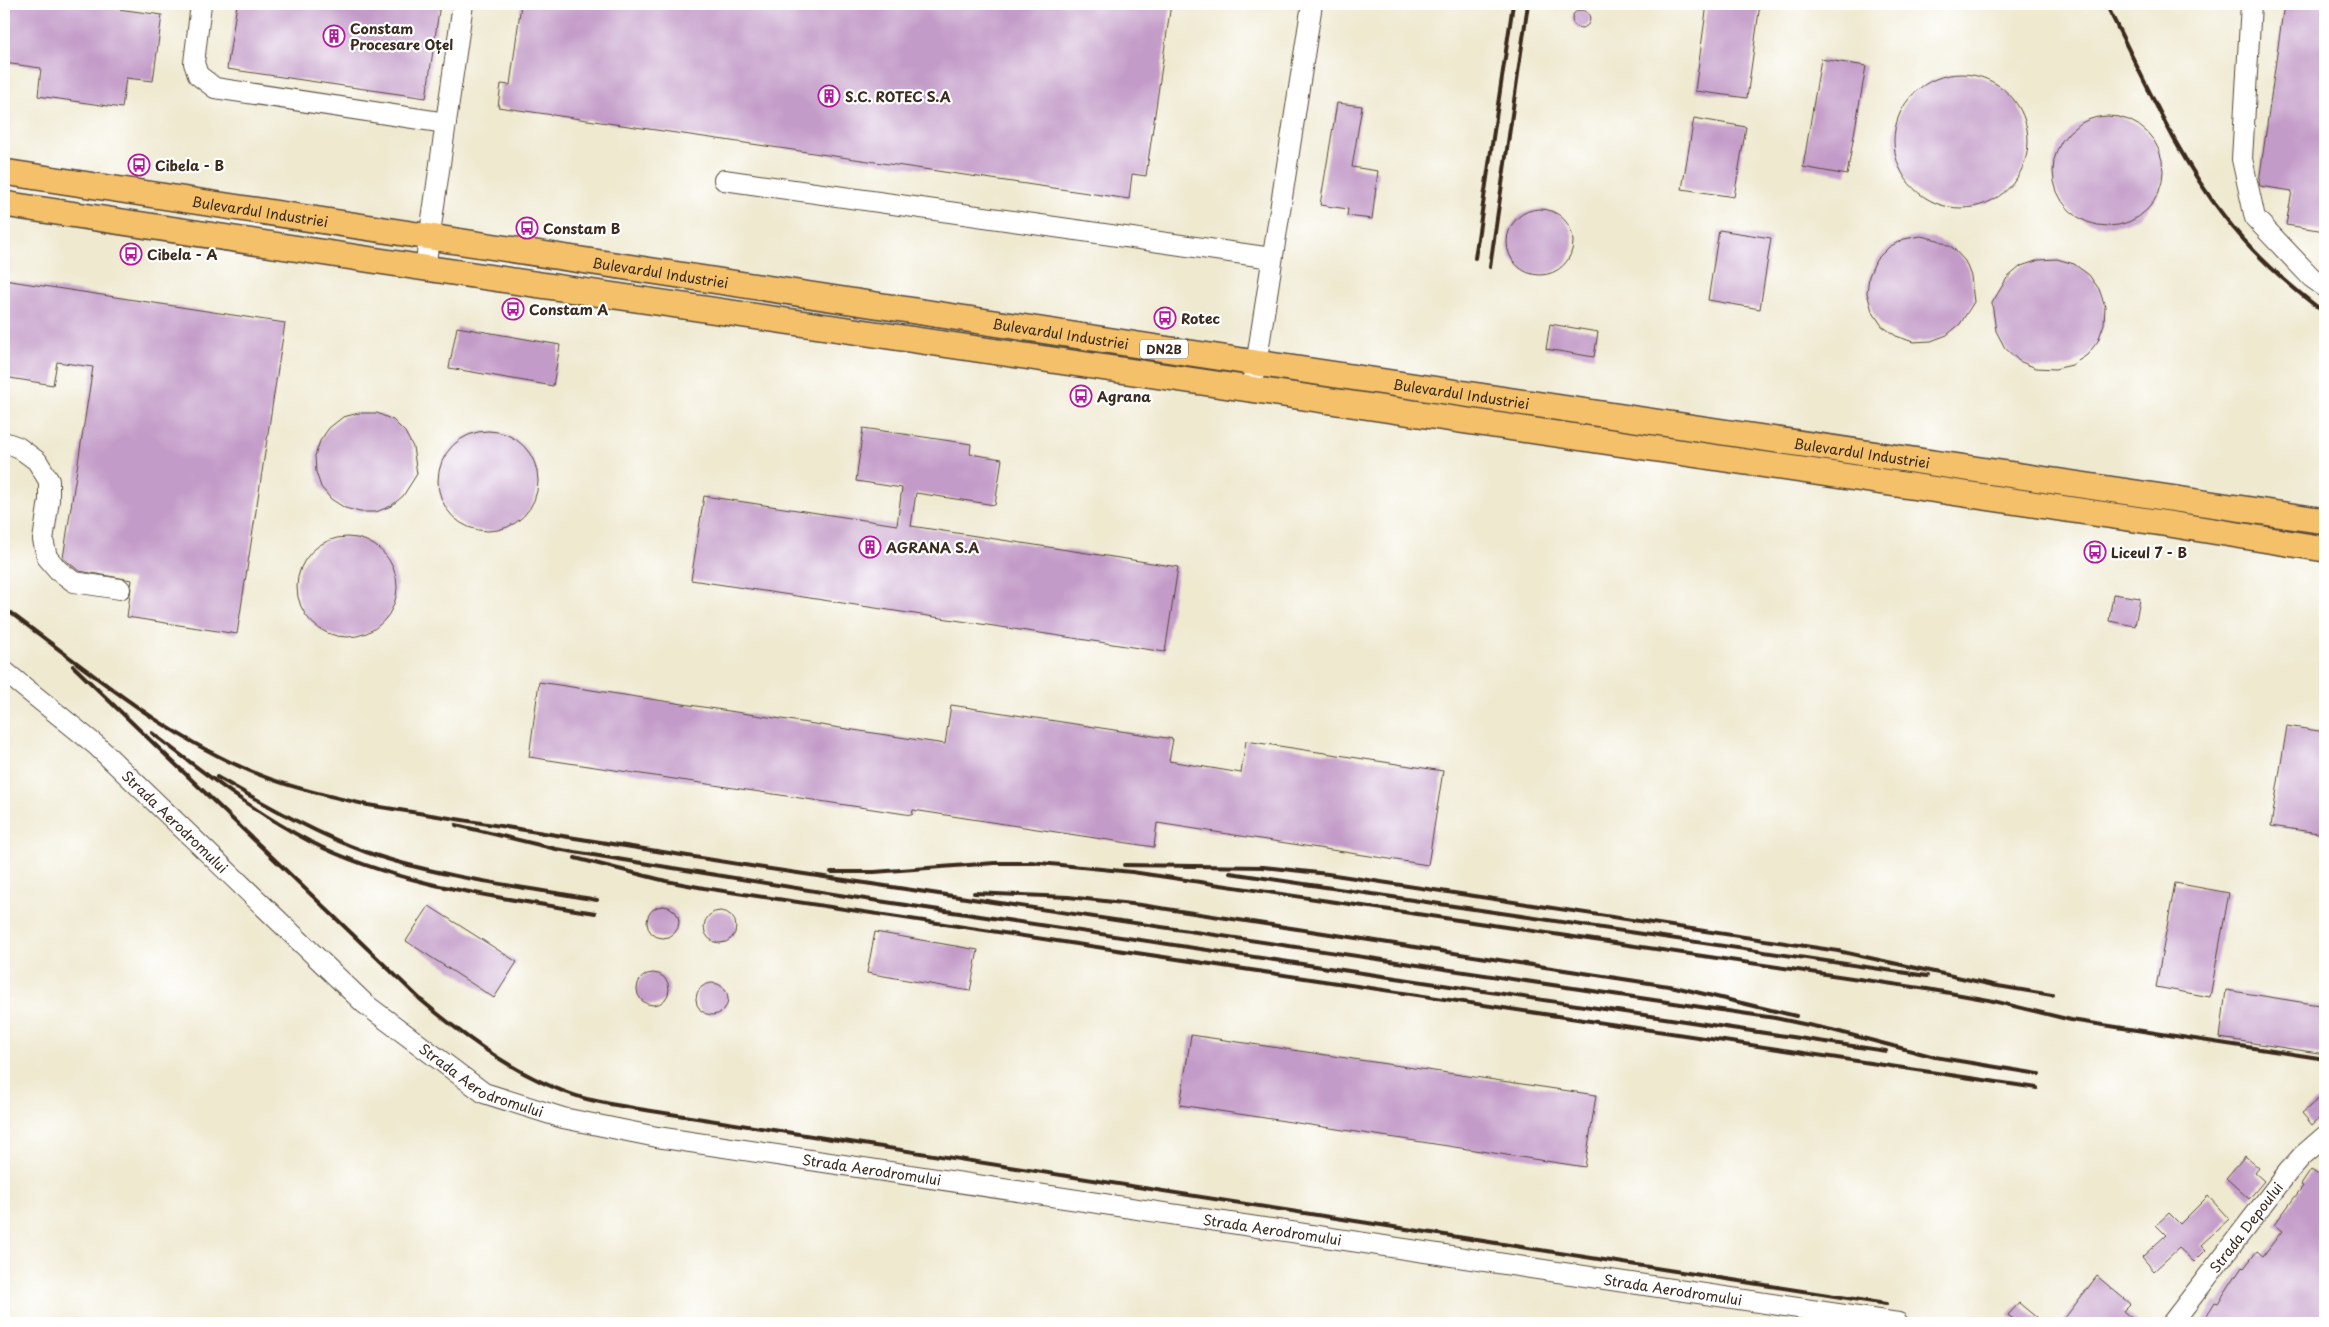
<svg xmlns="http://www.w3.org/2000/svg" width="2329" height="1327" font-family="'Playpen Sans',sans-serif">
<style>
.building{fill:#c39bc8}
.lines{fill:none;stroke-linecap:round;stroke-linejoin:round}
.minor-casing{stroke:#564739;stroke-width:22}
.major-casing{stroke:#564739;stroke-width:28}
.minor{stroke:#fff;stroke-width:20}
.major{stroke:#f4c16a;stroke-width:25}
.rail{stroke:#3b2a1e;stroke-width:4}
.labels{text-anchor:middle;dominant-baseline:central;stroke-width:4.5;stroke-linejoin:round;paint-order:stroke}
.shield{fill:#fff;stroke:#766a62;stroke-width:1}
.shield-label{font-size:12px;font-weight:bold;fill:#3b2a1e}
.poi-label{font-size:14px;font-weight:bold;fill:#3b2a1e;stroke:#fff;text-anchor:start}
.street-label{font-size:14px;fill:#3b2a1e;stroke:#fff}
</style>
<rect width="100%" height="100%" fill="#fff"/>
<filter id="ink" filterUnits="userSpaceOnUse"><feTurbulence type="fractalNoise" baseFrequency=".02" numOctaves="2"/><feDisplacementMap in="SourceGraphic" scale="10" xChannelSelector="R" yChannelSelector="G"/><feConvolveMatrix kernelMatrix="1 2 1 2 8 2 1 2 1" color-interpolation-filters="sRGB"/></filter>
<filter id="wash" filterUnits="userSpaceOnUse"><feTurbulence type="fractalNoise" baseFrequency=".0096" numOctaves="4" result="noise"/><feDisplacementMap in="SourceGraphic" scale="20" xChannelSelector="R" yChannelSelector="G"/><feGaussianBlur stdDeviation="1.12" result="paint"/><feColorMatrix in="noise" values="0 0 0 0 0 0 0 0 0 0 0 0 0 0 0 0 0 1.4 0 .05"/><feComposite in="paint" operator="in"/></filter>
<g filter="url(#wash)">
<rect width="100%" height="100%" fill="#efe9d0"/>
<g id="blocks">
<path class="building" d="M4,4H82L162,15L153,81L126,78L122,108L38,96L41,68L4,63Z
M237,4H440L426,98L227,69Z
M521,4H1171L1146,176L1132,174L1129,199L498,107L501,84L510,85Z
M1707,4H1760L1747,98L1695,91Z
M2284,4H2325V231L2286,225L2292,191L2260,186L2259,182Z
M1572 19a9 9 0 1 1 18 0a9 9 0 1 1-18 0Z
M1821,59L1866,66L1847,175L1803,167Z
M1894 141a67 67 0 1 1 134 0a67 67 0 1 1-134 0Z
M1337,103L1362,106L1352,167L1378,171L1372,219L1347,216L1348,209L1320,205Z
M2053 171a55 55 0 1 1 110 0a55 55 0 1 1-110 0Z
M1694,118L1746,127L1734,197L1682,189Z
M1507 242a33 33 0 1 1 66 0a33 33 0 1 1-66 0Z
M1719,230L1771,238L1760,309L1708,300Z
M1921,236L1938,240L1953,248L1965,261L1971,276L1974,302L1960,324L1947,335L1931,341L1913,342L1896,336L1882,326L1872,311L1867,293L1869,276L1876,260L1889,247L1904,239Z
M2057,259L2074,264L2089,275L2099,289L2105,306L2104,324L2098,341L2087,355L2072,365L2055,369L2036,368L2019,361L2005,348L1996,331L1992,303L2007,278L2021,266L2039,260Z
M4,280L285,323L237,634L127,617L132,580L79,571L63,558L93,367L57,362L53,385L4,377Z
M1550,324L1598,332L1594,357L1546,349Z
M457,327L560,345L553,386L449,368Z
M359,413H377L393,420L405,432L413,447L417,474L403,496L391,506L376,512H360L345,508L331,499L321,487L316,472L315,456L320,441L329,428L343,417Z
M863,428L971,444L970,454L1002,459L995,505L916,493L911,526L1178,567L1165,652L691,580L704,496L897,525L902,488L856,481Z
M438 481a50 50 0 1 1 100 0a50 50 0 1 1-100 0Z
M297 587a50 50 0 1 1 100 0a50 50 0 1 1-100 0Z
M2113,594L2140,598L2135,626L2109,621Z
M539,682L945,744L951,705L1173,739L1169,761L1241,773L1246,741L1443,771L1428,865L1157,823L1154,847L913,810L912,815L529,757Z
M2287,726L2325,732V834L2271,826Z
M2175,883L2229,893L2210,997L2156,987Z
M647 922a16 16 0 1 1 32 0a16 16 0 1 1-32 0Z
M429,906L517,962L494,998L406,941Z
M704 927a16 16 0 1 1 32 0a16 16 0 1 1-32 0Z
M875,932L978,950L970,991L867,973Z
M637 989a16 16 0 1 1 32 0a16 16 0 1 1-32 0Z
M696 999a16 16 0 1 1 32 0a16 16 0 1 1-32 0Z
M2226,990L2325,1006V1054L2220,1038Z
M1191,1035L1596,1095L1585,1167L1180,1105Z
M2325,1093V1113L2312,1125L2302,1113Z
M2245,1156L2259,1168L2255,1173L2264,1181L2249,1199L2226,1178Z
M2311,1170L2325,1179V1323H2202L2215,1302L2218,1303L2242,1266L2244,1268L2257,1251L2263,1256L2282,1231L2274,1225L2303,1186L2301,1185Z
M2208,1196L2229,1219L2201,1245L2206,1250L2194,1262L2179,1248L2154,1271L2142,1257L2166,1235L2156,1225L2169,1213L2180,1224Z
M2097,1276L2130,1304L2123,1311L2137,1323H2061Z
M2019,1303L2043,1323H2018L2008,1315Z"/>
</g>
</g>
<g filter="url(#ink)">
<use href="#blocks" fill-opacity="0" stroke="#564739" stroke-width="1"/>
<g class="lines">
<g class="minor-casing">
<g id="minor">
<path d="M201,4L194,63L198,75L215,88L446,123"/>
<path d="M2251,4L2242,159L2255,218L2311,277L2325,287"/>
<path d="M724,180L1272,258"/>
<path d="M425,268L463,4"/>
<path d="M1254,378L1312,4"/>
<path d="M4,442L18,447L37,461L49,481V500L43,540L47,557L58,570L74,582L120,589"/>
<path id="s1" d="M4,671L97,746L365,1004L484,1093L563,1118L657,1137L1898,1323"/>
<path id="s2" d="M2172,1323L2288,1172L2302,1156L2325,1136"/>
</g>
</g>
<g class="major-casing">
<g id="major">
<path id="s3" d="M4,172L1256,363L2325,521"/>
<path d="M4,204L425,268L2169,524L2325,549"/>
</g>
</g>
<use href="#minor" class="minor"/>
<use href="#major" class="major"/>
<path class="rail" d="M2106,4C2142,74 2175,154 2224,216C2252,253 2288,285 2325,313
M1475,258L1513,4
M1490,267L1528,4
M4,608C87,669 168,740 265,777C299,790 334,797 368,805L757,867L1775,1018L1832,1030L1935,1057L2039,1074
M73,666L421,1000C468,1040 523,1080 583,1098C602,1103 621,1106 639,1109L1886,1304
M152,733C203,772 252,811 309,841C397,886 498,897 595,913
M217,777C265,804 314,833 366,852C436,877 523,887 597,900
M456,825L556,849L852,897L1886,1051
M575,858L666,881L704,888L2037,1088
M1030,862L1132,872L1927,989L1989,1000L2071,1020L2325,1059
M1124,865L1263,867L1328,874L1838,951L1998,986
M831,872H874L995,863H1036
M1230,873L1927,976
M974,893L1068,897L1141,905L1675,987L1796,1016
M1992,985L2052,995"/>
</g>
</g>
<defs>
<g id="building-ring" transform="scale(1.125)"><circle r="9.5" fill="#fff" stroke="#b5179e" stroke-width="1.5"/><path d="M-4-6H4V6H1V3H-1V6H-4ZM-2.5-4.3h1.7v1.8h-1.7ZM.8-4.3h1.7v1.8H.8ZM-2.5-1h1.7V.8h-1.7ZM.8-1h1.7V.8H.8Z" fill="#b5179e"/></g>
<g id="bus-ring" transform="scale(1.125)"><circle r="9.5" fill="#fff" stroke="#b5179e" stroke-width="1.5"/><path d="M-5-6H5V4H4V6H2V4H-2V6H-4V4H-5ZM-3.5-4V0h7V-4ZM-3.5 1.2v1.5H-2V1.2ZM2 1.2v1.5H3.5V1.2Z" fill="#b5179e"/></g>
</defs>
<g fill-rule="evenodd">
<use href="#building-ring" x="334" y="36"/>
<use href="#building-ring" x="829" y="96"/>
<use href="#bus-ring" x="139" y="165"/>
<use href="#bus-ring" x="527" y="228"/>
<use href="#bus-ring" x="131" y="254"/>
<use href="#bus-ring" x="513" y="309"/>
<use href="#bus-ring" x="1165" y="318"/>
<use href="#bus-ring" x="1081" y="396"/>
<use href="#building-ring" x="870" y="547"/>
<use href="#bus-ring" x="2095" y="552"/>
</g>
<g class="labels">
<rect class="shield" x="1140" y="339.5" width="48" height="19" rx="4"/>
<g class="shield-label">
<text x="1164" y="349">DN2B</text>
</g>
<g class="poi-label">
<text x="350" y="28">Constam<tspan x="350" dy="16">Procesare Oțel</tspan></text>
<text x="845" y="96">S.C. ROTEC S.A</text>
<text x="155" y="165">Cibela - B</text>
<text x="543" y="228">Constam B</text>
<text x="147" y="254">Cibela - A</text>
<text x="529" y="309">Constam A</text>
<text x="1181" y="318">Rotec</text>
<text x="1097" y="396">Agrana</text>
<text x="886" y="547">AGRANA S.A</text>
<text x="2111" y="552">Liceul 7 - B</text>
</g>
<g class="street-label">
<text stroke="none"><textPath href="#s3" startOffset="259">Bulevardul Industriei</textPath></text>
<text stroke="none"><textPath href="#s3" startOffset="664">Bulevardul Industriei</textPath></text>
<text stroke="none"><textPath href="#s3" startOffset="1069">Bulevardul Industriei</textPath></text>
<text stroke="none"><textPath href="#s3" startOffset="1474">Bulevardul Industriei</textPath></text>
<text stroke="none"><textPath href="#s3" startOffset="1879">Bulevardul Industriei</textPath></text>
<text stroke="none"><textPath href="#s1" startOffset="228">Strada Aerodromului</textPath></text>
<text stroke="none"><textPath href="#s1" startOffset="632">Strada Aerodromului</textPath></text>
<text stroke="none"><textPath href="#s1" startOffset="1036">Strada Aerodromului</textPath></text>
<text stroke="none"><textPath href="#s2" startOffset="121">Strada Depoului</textPath></text>
<text stroke="none"><textPath href="#s1" startOffset="1441">Strada Aerodromului</textPath></text>
<text stroke="none"><textPath href="#s1" startOffset="1846">Strada Aerodromului</textPath></text>
</g>
</g>
<rect width="2329" height="1327" fill="none" stroke="#fff" stroke-width="20"/>
</svg>
